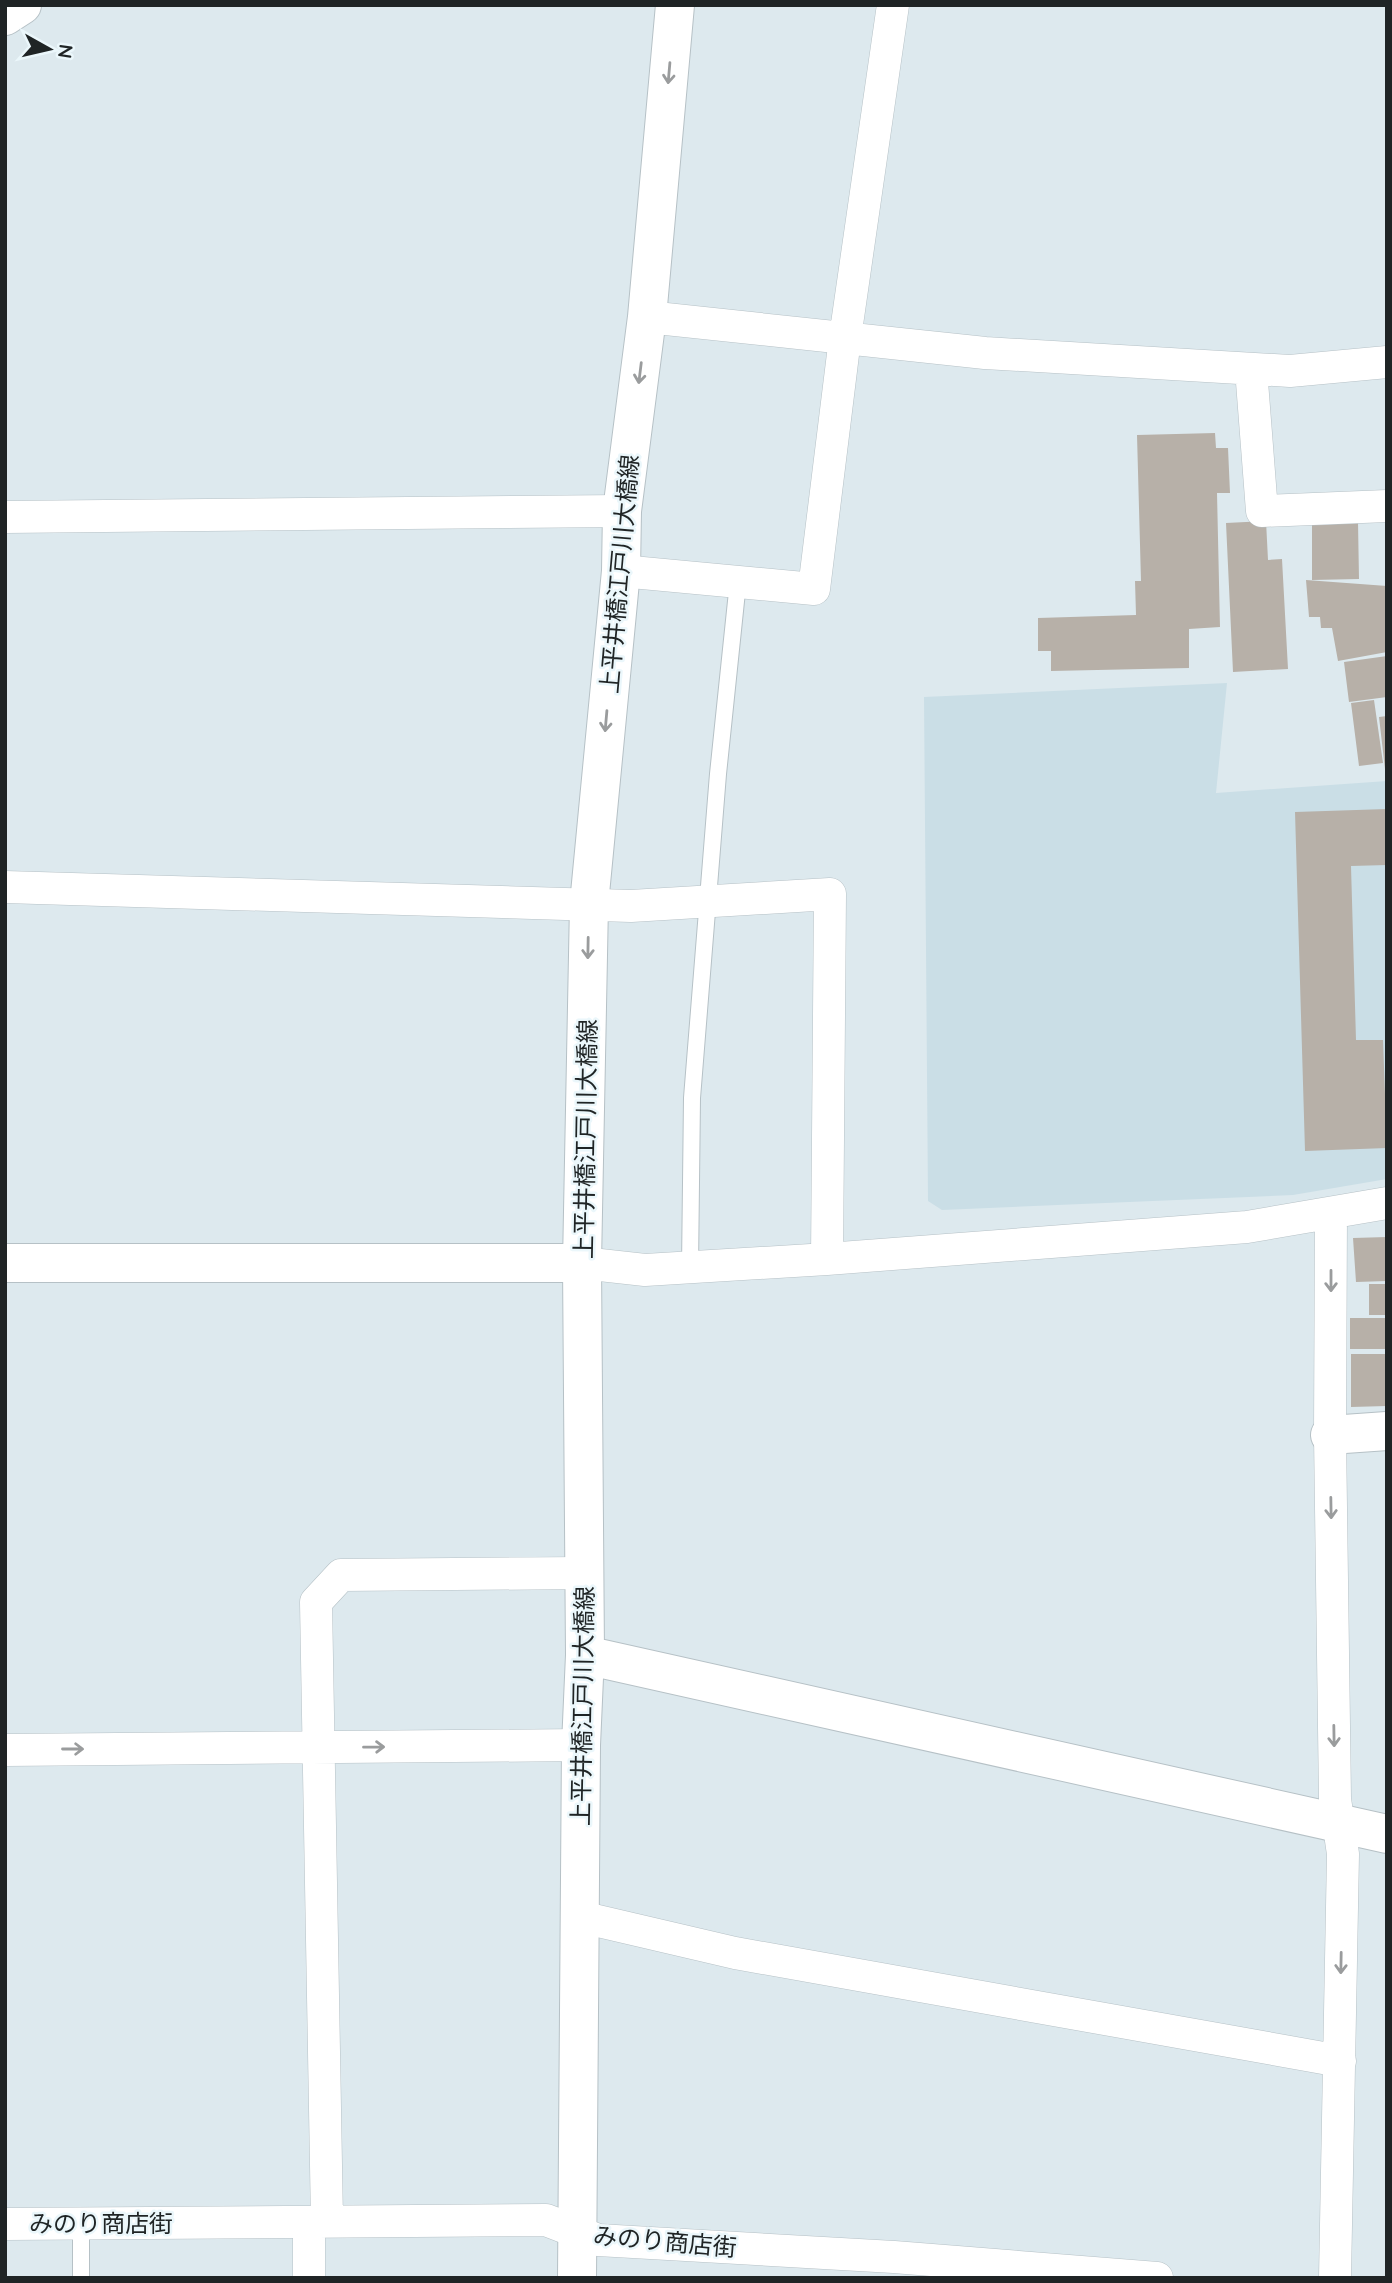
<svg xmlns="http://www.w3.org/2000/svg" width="1392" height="2283" font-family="Quicksand,'Noto Sans JP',sans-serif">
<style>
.built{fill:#cadee6}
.building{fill:#b7b0a8}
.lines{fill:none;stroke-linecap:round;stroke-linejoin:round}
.lane-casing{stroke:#b6c1c6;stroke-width:18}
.street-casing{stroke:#b6c1c6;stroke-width:33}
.secondary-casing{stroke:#b6c1c6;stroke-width:40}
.primary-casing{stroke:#b6c1c6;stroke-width:40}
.lane{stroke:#fff;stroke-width:16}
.street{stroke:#fff;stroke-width:32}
.secondary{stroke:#fff;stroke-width:38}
.primary{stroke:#fff;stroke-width:38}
.oneway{stroke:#9a9c9d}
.labels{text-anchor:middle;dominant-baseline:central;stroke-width:5;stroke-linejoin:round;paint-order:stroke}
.street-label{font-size:24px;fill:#1f2425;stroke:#ebf7fb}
</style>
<rect width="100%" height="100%" fill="#dde9ee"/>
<path class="built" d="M1227,683L1216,793L1387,781V1179L1293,1195L942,1210L928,1201L924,697Z"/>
<path class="building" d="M1215,433L1216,448H1228L1230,493H1217L1220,627L1189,629V668L1051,671V651H1038V618L1136,615L1135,581H1141L1137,435Z
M1266,521L1268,560L1282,559L1288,669L1233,672L1226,523Z
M1312,522H1358L1359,579L1312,580Z
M1306,580L1387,586V652L1338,661L1332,628H1321L1320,617H1309Z
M1387,656V697L1349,702L1344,662Z
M1374,700L1383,763L1359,766L1351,703Z
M1387,716V769H1385L1379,717Z
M1387,809V865L1351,866L1356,1040H1383L1387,1148L1305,1151L1295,812Z
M1387,1237V1281L1356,1282L1353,1238Z
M1369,1284H1387V1315H1369Z
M1350,1318H1387V1349H1350Z
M1351,1354H1387V1406L1351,1407Z"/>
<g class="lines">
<g class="lane-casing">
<path id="lane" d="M690,1267L692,1098L718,774L738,582
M81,2223V2278"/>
</g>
<g class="street-casing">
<path id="street" d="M647,317L985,353L1290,371L1387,362
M1251,369L1262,511L1387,506
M5,517L622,511
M621,571L814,589L845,338L893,5
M5,887L631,906L830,894L827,1259
M1331,1213L1330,1435L1335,1799L1343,1854L1335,2278
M582,1263L645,1270L827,1259L1247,1227L1387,1203
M5,1750L581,1745
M581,1917L735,1953L1340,2061
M327,2221L316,1602L341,1575L584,1573
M309,2222V2278
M5,2224L546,2220L598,2240L894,2257L1157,2278"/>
</g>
<g class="secondary-casing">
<path id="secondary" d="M5,1263H582
M1330,1435L1387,1431
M585,1655L1387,1834
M577,2278L581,1745L585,1655L582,1263L589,904L621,571L622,511L647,317L675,5"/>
</g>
<g class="primary-casing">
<path id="primary" d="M5,16L22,5"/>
</g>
<use href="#lane" class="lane"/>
<use href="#street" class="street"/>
<use href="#secondary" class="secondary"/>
<use href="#primary" class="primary"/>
</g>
<defs><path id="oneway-shaft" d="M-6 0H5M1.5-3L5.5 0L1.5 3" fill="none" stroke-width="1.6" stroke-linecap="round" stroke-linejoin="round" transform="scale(1.75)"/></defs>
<g class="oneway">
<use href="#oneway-shaft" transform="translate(669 73) rotate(95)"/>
<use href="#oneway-shaft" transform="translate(640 373) rotate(97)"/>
<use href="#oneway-shaft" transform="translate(606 721) rotate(95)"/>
<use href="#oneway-shaft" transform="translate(588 948) rotate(91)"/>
<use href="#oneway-shaft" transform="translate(1331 1281) rotate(90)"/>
<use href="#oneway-shaft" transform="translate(1331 1508) rotate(89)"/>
<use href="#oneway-shaft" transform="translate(1334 1736) rotate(89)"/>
<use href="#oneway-shaft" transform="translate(374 1747) rotate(-1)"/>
<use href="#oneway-shaft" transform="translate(73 1749)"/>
<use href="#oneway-shaft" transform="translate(1341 1963) rotate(91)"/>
</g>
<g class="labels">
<g class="street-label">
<text transform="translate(619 574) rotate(-85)">上平井橋江戸川大橋線</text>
<text transform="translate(585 1139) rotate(-89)">上平井橋江戸川大橋線</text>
<text transform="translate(582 1706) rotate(-89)">上平井橋江戸川大橋線</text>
<text x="101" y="2223">みのり商店街</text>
<text transform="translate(665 2241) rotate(5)">みのり商店街</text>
</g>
</g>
<rect width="1392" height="2283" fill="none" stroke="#1f2425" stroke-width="14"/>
<g transform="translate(49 49) rotate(98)" stroke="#ebf7fb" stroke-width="5" paint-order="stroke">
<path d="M0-5L12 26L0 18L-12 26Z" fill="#1f2425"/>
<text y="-10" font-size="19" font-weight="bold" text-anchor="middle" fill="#1f2425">N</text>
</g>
</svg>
